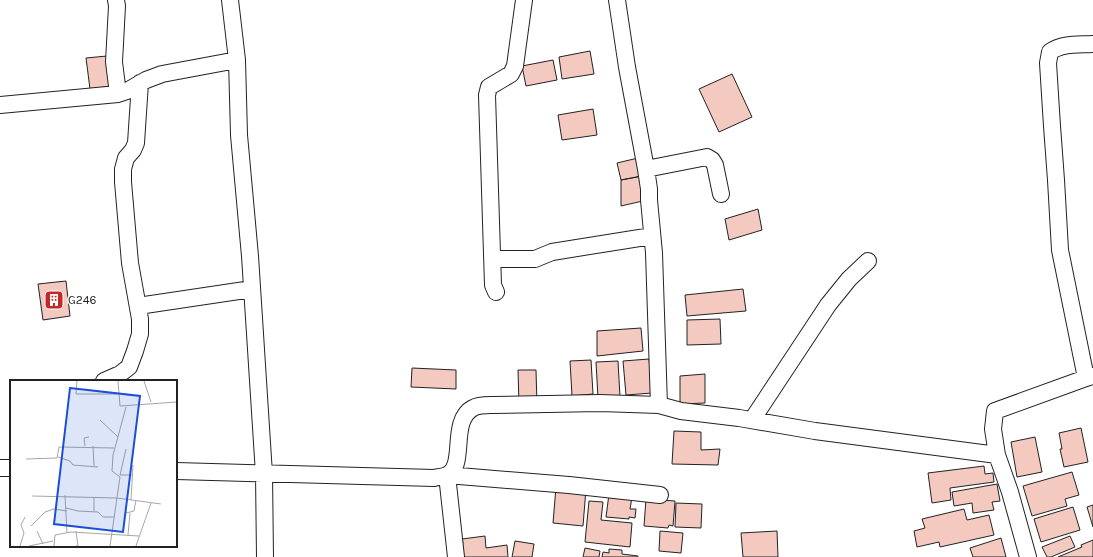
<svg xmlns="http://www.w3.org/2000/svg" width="1093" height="557" font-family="Karla,sans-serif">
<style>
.building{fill:#f3c9c0;stroke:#222}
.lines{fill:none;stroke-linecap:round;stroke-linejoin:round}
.street-casing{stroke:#222;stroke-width:18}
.street{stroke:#fff;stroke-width:16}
.labels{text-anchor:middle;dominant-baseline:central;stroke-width:3;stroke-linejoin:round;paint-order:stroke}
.poi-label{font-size:12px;fill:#222;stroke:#fff;text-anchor:start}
.inset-road{fill:none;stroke:#a7a7a7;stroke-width:1}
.view{fill:#1d4ed8;fill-opacity:0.15;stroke:#1d4ed8;stroke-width:2}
.inset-edge{fill:none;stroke:#222;stroke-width:2}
</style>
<rect width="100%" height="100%" fill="#fff"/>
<path class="building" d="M590,51L594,74L562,79L559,57Z
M107,56L111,86L90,89L86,58Z
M553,60L557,80L526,86L522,66Z
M732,74L752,117L719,132L699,89Z
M593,109L597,135L562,140L558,115Z
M638,158L642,176L621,180L617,163Z
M642,176L647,200L621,206V180Z
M758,209L762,230L729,240L725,219Z
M66,281L70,316L43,320L38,284Z
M743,289L746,311L687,316L685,295Z
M720,319L721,344L687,345V320Z
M641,328L643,351L597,356V331Z
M649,359L652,393L626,395L623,361Z
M591,360L593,394L572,396L570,361Z
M618,361L620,397L598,398L596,362Z
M412,368L456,370V389L411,387Z
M518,370H536L537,405H519Z
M705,374V403L680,404V376Z
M1081,428L1088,462L1064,467L1060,449H1062L1059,433Z
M674,431L701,432V450L720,449L718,465L672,464Z
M1035,437L1042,472L1017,477L1011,442Z
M984,466L985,474L993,473L994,482L950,488L951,500L932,503L928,473Z
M1072,472L1079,495L1065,499L1067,506L1032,516L1023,486Z
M997,484L1000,501L992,502L994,510L973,513L972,503L954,506L952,492Z
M556,487L586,489L583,526L553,523Z
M609,494L632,497L630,509H636L635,518L629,517V519L606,517Z
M646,499L675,501L673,526L669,525L668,528L644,526Z
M589,501L603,502L601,520L632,523L630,547L585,542Z
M676,503L702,504L701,528L675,527Z
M1093,505V527L1087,507Z
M1073,507L1080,530L1041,542L1034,519Z
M964,509L967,520L989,515L994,535L940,547L939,542L917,547L914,531L925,528L922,519Z
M660,531L683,533L681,553L659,551Z
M777,531L778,557H743L741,533Z
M485,536L486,548L507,545L508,557H462L460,544L463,543L462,539Z
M1070,536L1075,547L1051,557H1047L1042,547Z
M1001,538L1006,557H973L970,548Z
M1093,540V557H1058L1082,547L1081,545Z
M515,541L534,544L532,557H512Z
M585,548L600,551L599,557H583Z
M609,549L622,550V554L638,556V557H602L603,552L609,553Z"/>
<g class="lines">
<g class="street-casing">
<path id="street" d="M116,0L117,6L114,62L118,94
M230,0L237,60L239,135L250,256L264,474L265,557
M617,0L627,67L646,169L649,189V200L654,253L659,405
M0,105L118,94L127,91L146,80L162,74L237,60
M646,169L707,157L712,160L715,165L721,194
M492,259H535L552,252L652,236
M496,292L493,285L487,95L489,87L511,74L515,66L524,0
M138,306L252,289
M1086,378L1060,250L1056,180L1052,126L1048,63L1050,52C1062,43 1078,45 1093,44
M104,381L120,374L129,367L135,351L140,334V319L130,263L123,182V169L126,158L133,150L136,143L140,83
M752,420L828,305L849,279L868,261
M0,468H11
M176,471L434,478C438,477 443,477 447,475C467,466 449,421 473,408C478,405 485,405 491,405L600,403L659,405L681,411L739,418L815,431L997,455
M456,557L447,475L569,485L660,495
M1028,557L1010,492L997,455L993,429L995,411L1086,378L1093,376"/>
</g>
<use href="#street" class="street"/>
</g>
<defs>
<g id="building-square" transform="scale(1)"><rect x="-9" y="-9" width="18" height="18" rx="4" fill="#c62828" stroke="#fff"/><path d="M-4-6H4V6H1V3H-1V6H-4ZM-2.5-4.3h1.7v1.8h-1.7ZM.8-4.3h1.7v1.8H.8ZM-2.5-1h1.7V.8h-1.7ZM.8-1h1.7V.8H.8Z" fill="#fff"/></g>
</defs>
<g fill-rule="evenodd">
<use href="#building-square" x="54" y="300"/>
</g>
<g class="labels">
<g class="poi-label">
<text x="68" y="300">G246</text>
</g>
</g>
<g transform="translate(10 380)">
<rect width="167" height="167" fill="#fff"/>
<path class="inset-road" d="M67,1L66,14H107M108,1L110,26L167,22M134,1L141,22M90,40L108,57M75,66L74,58L79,57M83,66L84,86M116,69L110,95H122M48,77L60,81L63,85L88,87M16,79L47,78L49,67L104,68M55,115L57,153M22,116L107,118L151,124M84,117V131M121,120L123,85M56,128L68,131L88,132L93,137H104M116,133L124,131L126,120M21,146L35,132L44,129L57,131M27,151L33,164M66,151L68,166H66M118,155L120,133M10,166L14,153L11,145L15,137M19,166L43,161M44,166L45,155L61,152L129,156M100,166L110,97L102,91L103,75L116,27M126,166L141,123"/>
<path class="view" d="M60,8L130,16L113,152L44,144Z"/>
<rect width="167" height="167" class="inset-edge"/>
</g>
</svg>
